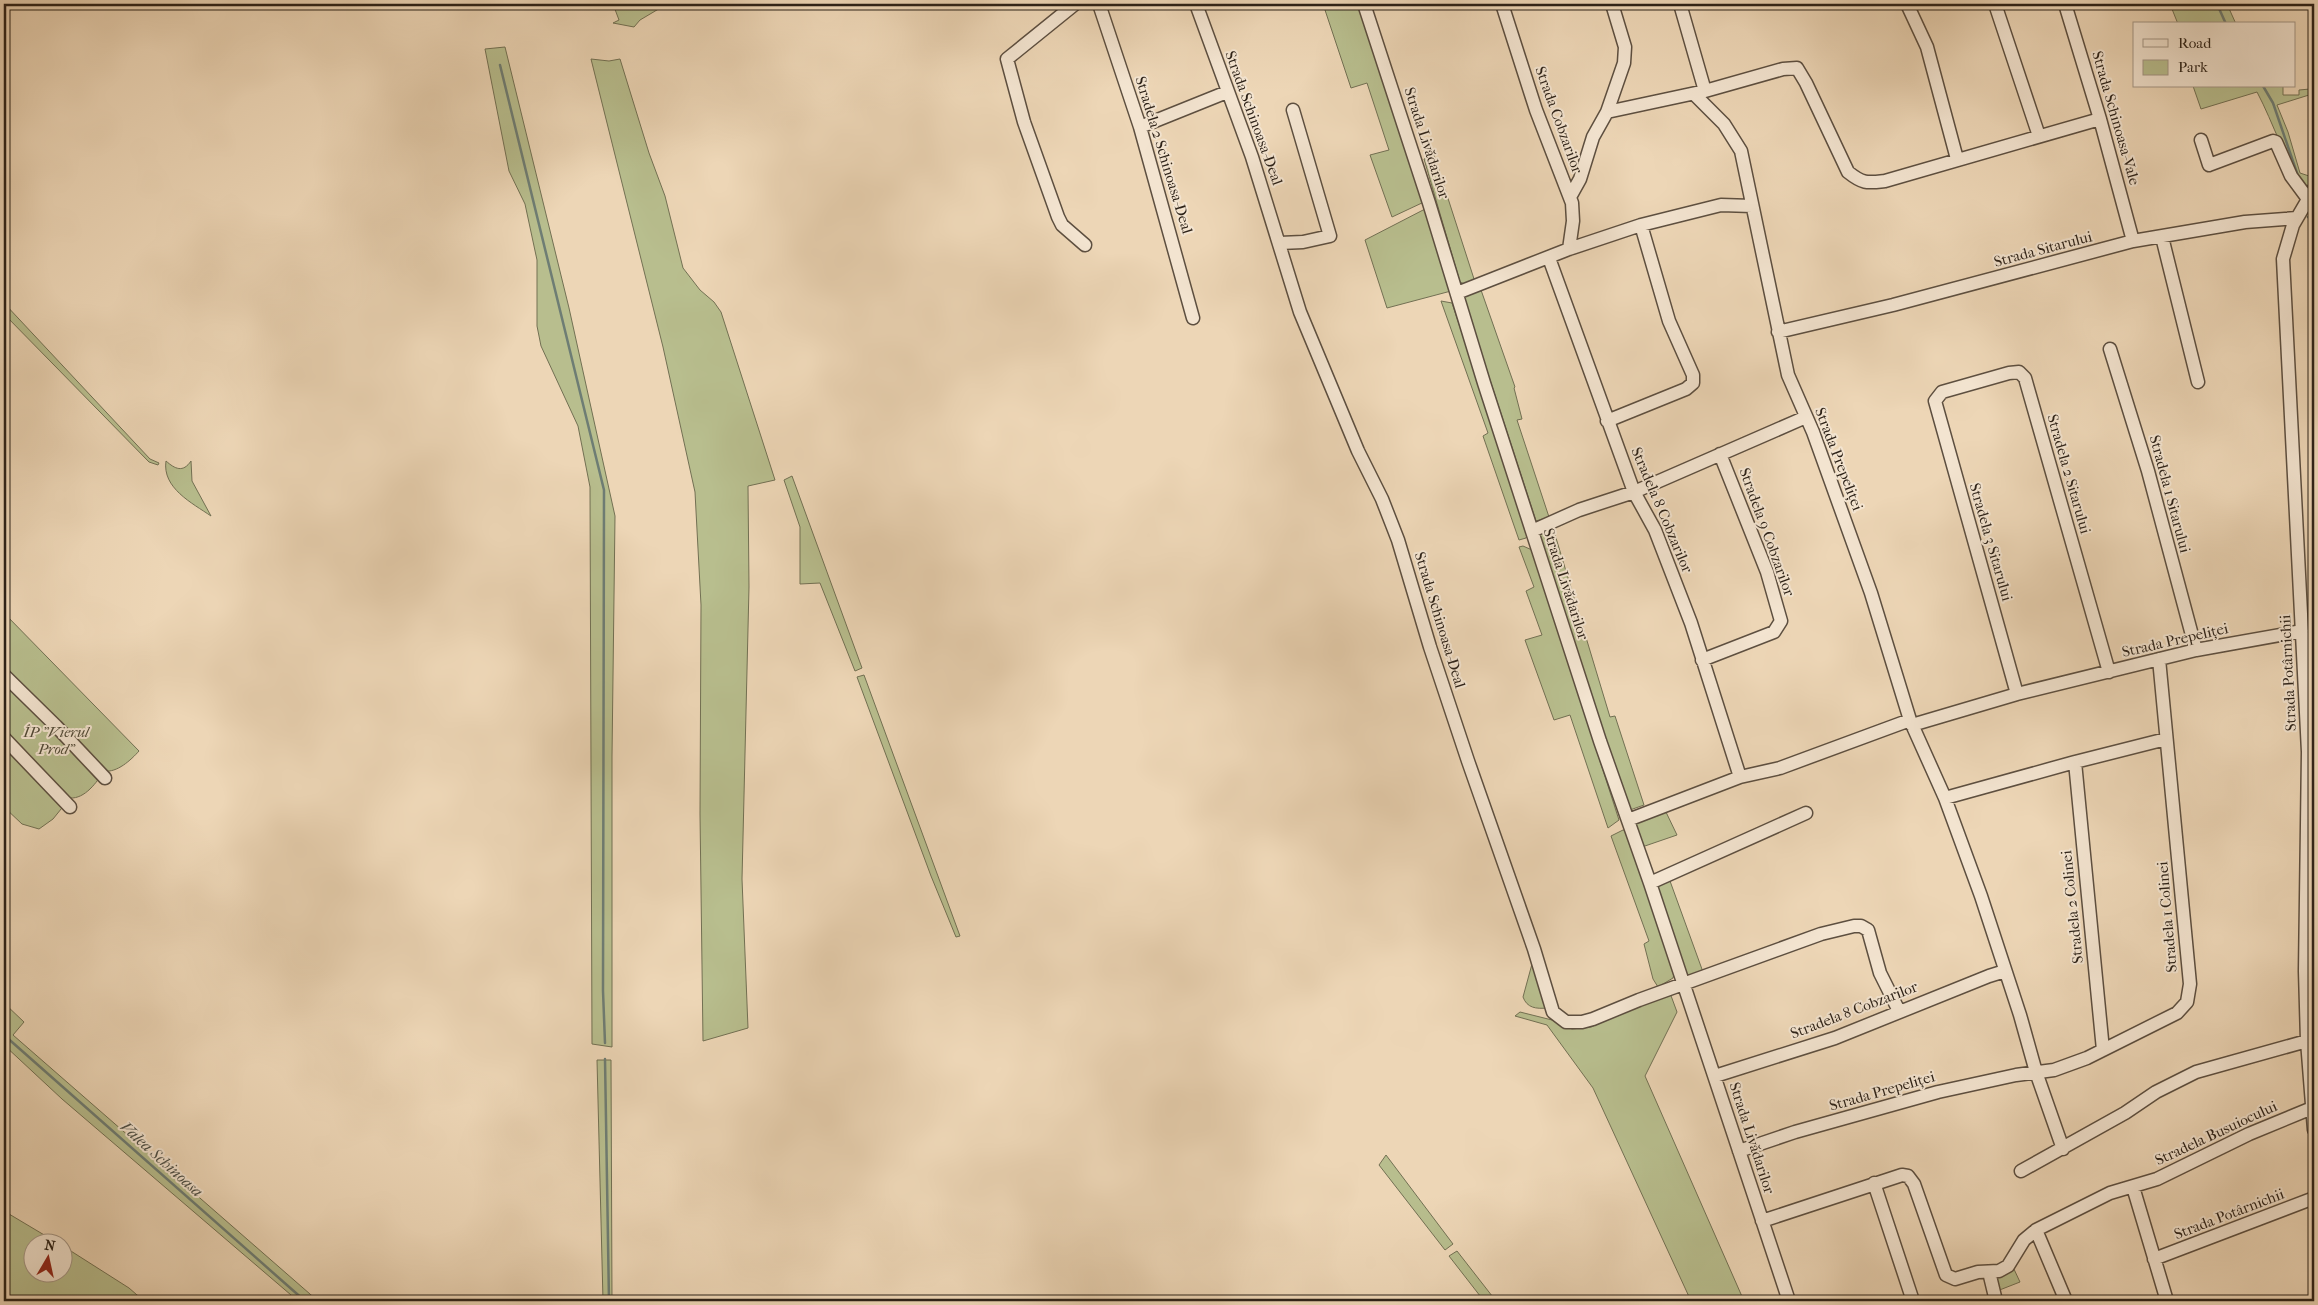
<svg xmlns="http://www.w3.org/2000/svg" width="2318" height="1305" font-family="'IM FELL French Canon',serif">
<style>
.green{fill:#b8be8e;stroke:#727053}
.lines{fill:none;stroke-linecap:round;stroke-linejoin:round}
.stream{stroke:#6e7d74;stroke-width:2.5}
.minor-casing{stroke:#5d4f40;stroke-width:15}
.minor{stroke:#f3e4d0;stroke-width:12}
.labels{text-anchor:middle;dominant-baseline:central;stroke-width:4;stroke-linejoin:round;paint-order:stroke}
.street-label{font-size:15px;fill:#2d2218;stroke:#f3e4d0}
.park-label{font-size:15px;font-style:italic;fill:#504936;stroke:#f3e4d0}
.water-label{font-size:16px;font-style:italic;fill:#4d4f46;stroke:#f3e4d0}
</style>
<rect width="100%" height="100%" fill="#edd6b6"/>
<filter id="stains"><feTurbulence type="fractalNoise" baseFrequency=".004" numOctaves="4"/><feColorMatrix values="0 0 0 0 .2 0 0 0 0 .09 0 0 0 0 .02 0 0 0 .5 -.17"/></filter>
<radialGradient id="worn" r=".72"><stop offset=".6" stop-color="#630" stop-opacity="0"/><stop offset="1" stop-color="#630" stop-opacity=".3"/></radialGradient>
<path class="green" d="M613,4H667L640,20L634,27L613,23L619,20Z
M1323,4H1360L1424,202L1392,217L1370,155L1389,150L1367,83L1351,88Z
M2170,4H2227L2236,24H2178Z
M505,47L569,308L615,516L612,756V1047L592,1044L590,487L578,426L541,346L537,326V260L525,204L509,171L485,49Z
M591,59L609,61L620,59L649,153L665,196L683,268L700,290L714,302L721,312L775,480L748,486L749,587L742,879L748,1028L703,1041L700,814L701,605L695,492L663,347Z
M2193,86H2283V95H2299V90L2310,89L2313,101L2309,95L2277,105L2288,132L2300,173L2312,177L2306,189C2284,160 2274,124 2257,92L2201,109Z
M1434,155L1475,282L1467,285L1460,282L1424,159Z
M1427,208L1451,291L1387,308L1365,240Z
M1481,290L1515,387L1514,388L1522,419L1517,420L1549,517L1536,521L1463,297Z
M1441,301L1452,303L1528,533L1526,538L1519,540L1483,436L1488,433Z
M4,303L150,459L159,463L158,465L149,462L4,314Z
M166,461C175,469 183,473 191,461L192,481L211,516C192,503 162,488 166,461Z
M792,476L862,668L855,671L820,583L800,584V527L784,480Z
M1553,528L1610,717L1615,716L1644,805L1630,810L1600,728L1539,536Z
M1523,546L1532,550L1619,820L1608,828L1570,715L1554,720L1525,640L1542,635L1526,591L1534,587L1519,547Z
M4,613L139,751C131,760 117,773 104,771C97,782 85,799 70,798L53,819L39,829L22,824L4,807Z
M864,675L960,936L956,937L931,876L857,677Z
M1665,810L1677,835L1642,847L1633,822Z
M1623,830L1628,831L1675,971L1673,978L1658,987L1653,979L1644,944L1649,941L1611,836Z
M1670,881L1703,972L1686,980L1655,887Z
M1532,964L1547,1008C1536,1009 1527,1008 1523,997Z
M1670,993L1677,1012L1645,1076L1744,1301H1691L1593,1088L1547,1025L1515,1016L1520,1012L1552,1020L1572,1029L1591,1027Z
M4,1003L24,1022L13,1035L318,1301H298L62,1099L4,1045Z
M597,1060H611L612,1301H603Z
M1386,1155L1453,1244L1445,1250L1379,1165Z
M4,1211L56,1242H32V1272H62L63,1246L129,1288L144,1301H4Z
M1457,1251L1496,1301H1484L1449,1256Z
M2013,1267L2020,1282L1997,1291L1996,1276Z"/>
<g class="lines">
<path class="stream" d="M2217,4L2226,24
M500,65L604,490L603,991L605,1043
M2263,86L2273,103L2297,173
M2308,217L2314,219
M4,1035L305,1301
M605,1059L609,1301"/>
<g class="minor-casing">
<path id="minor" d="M1075,4L1007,59L1024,122L1058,217L1062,225L1085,245
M1099,4L1140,127L1193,318
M1196,4L1252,157L1300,312L1358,451L1382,499L1398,540L1430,647L1468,761L1534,949L1553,1012L1566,1022H1582L1593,1019L1639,1000L1821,934L1854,926H1861L1868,930L1880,973L1899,1011
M1364,4L1429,203L1484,383L1600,741L1650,883L1789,1301
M1502,4L1536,110L1572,203L1573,221L1569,249
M1680,4L1705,91
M1907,4L1927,47L1957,159
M1995,4L2039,136
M2065,4L2100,119L2133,241
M1694,94L1724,124L1741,151L1788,375L1813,432L1871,593L1910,720L1945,798L1981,896L2020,1015L2036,1072L2063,1149
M1607,112L1705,91L1783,69L1797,68L1806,83L1848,172C1863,184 1867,183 1885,181L2100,119
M1140,127L1227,92
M2201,140L2209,165L2273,141L2276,142L2291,176L2308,199
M2314,189L2293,225L2283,259L2308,752L2305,971L2307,1041L2314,1130
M1570,197L1580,179L1593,137L1607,112L1624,63L1625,47L1612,4
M2162,237L2198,382
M1280,243L1303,242L1330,236L1293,110
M1549,258L1634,492L1655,530L1691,623L1740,777
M1457,293L1569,249L1641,225L1721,205L1752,206
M1778,332L1893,305L2133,241L2245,222L2297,218
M2110,349L2148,471L2196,650
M1607,421L1686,389L1693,383V375L1669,321L1641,225
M1532,531L1579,510L1634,492L1806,417
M1702,660L1774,632L1781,621L1767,572L1720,454
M4,675L56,726L105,778
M2017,694L1935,401L1942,392L2009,373L2019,372L2025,378L2109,672
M1912,725L2017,694L2196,650L2302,631
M4,738L70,807
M2075,762L2103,1050
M1945,798L2075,762L2166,739
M1628,820L1740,777L1780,768L1910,720
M1650,883L1806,813
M1715,1076L1835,1038L1989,976L2005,971
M1739,1151L1795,1132L1938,1092L2016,1075L2054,1070L2087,1058L2177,1013L2187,1002L2190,984L2159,659
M2021,1171L2125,1113L2156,1092L2196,1072L2307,1041
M1874,1183L1913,1301
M2133,1187L2167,1301
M1762,1221L1902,1175L1908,1176L1914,1184L1946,1275L1955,1279L1978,1272L1999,1271L2008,1266L2024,1240L2036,1230L2110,1193L2157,1179L2249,1134L2312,1108
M2036,1230L2066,1301
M2154,1259L2314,1198
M1989,1272L1996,1301"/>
</g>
<use href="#minor" class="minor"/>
</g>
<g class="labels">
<g class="street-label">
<text transform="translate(1254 118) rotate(70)">Strada Schinoasa-Deal</text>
<text transform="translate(2116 118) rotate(74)">Strada Schinoasa-Vale</text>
<text transform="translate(1559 120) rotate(70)">Strada Cobzarilor</text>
<text transform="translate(1427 143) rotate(72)">Strada Livădarilor</text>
<text transform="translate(1164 155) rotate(73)">Stradela 2 Schinoasa-Deal</text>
<text transform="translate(2043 249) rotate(-15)">Strada Sitarului</text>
<text transform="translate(1839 459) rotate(69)">Strada Prepeliței</text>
<text transform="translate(2069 474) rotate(74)">Stradela 2 Sitarului</text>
<text transform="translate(2170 494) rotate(75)">Stradela 1 Sitarului</text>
<text transform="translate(1662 510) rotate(67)">Stradela 8 Cobzarilor</text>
<text transform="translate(1767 532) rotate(70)">Stradela 9 Cobzarilor</text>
<text transform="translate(1991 542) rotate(74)">Stradela 3 Sitarului</text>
<text transform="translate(1566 584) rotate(72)">Strada Livădarilor</text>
<text transform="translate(1440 620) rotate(73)">Strada Schinoasa-Deal</text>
<text transform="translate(2175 640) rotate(-13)">Strada Prepeliței</text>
<text transform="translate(2288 673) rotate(-93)">Strada Potârnichii</text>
<text transform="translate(2072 907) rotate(-96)">Stradela 2 Colinei</text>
<text transform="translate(2167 917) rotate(-95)">Stradela 1 Colinei</text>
<text transform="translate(1854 1010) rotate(-21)">Stradela 8 Cobzarilor</text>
<text transform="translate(1882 1091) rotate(-16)">Strada Prepeliței</text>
<text transform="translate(2216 1133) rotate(-25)">Stradela Busuiocului</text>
<text transform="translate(1752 1138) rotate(72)">Strada Livădarilor</text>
<text transform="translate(2229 1214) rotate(-21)">Strada Potârnichii</text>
</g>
<g class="park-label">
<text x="56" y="732">ÎP "Vierul<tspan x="56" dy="17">Prod"</tspan></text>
</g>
<g class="water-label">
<text transform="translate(162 1159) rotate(42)">Valea Schinoasa</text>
</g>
</g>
<rect width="2318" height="1305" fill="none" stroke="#edd6b6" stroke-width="20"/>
<rect x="5" y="5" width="2308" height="1295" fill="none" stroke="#2d2218" stroke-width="2.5"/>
<rect x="10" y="10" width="2298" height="1285" fill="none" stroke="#2d2218"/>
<rect x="2133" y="22" width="162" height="65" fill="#f3e4d0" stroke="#a49686"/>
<rect x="2143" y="39" width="25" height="8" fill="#f3e4d0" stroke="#a49686"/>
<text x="2178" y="48" font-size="15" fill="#2d2218">Road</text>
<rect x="2143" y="60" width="25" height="15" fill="#b8be8e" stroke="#a49686"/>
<text x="2178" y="72" font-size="15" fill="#2d2218">Park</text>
<g transform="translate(48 1258) rotate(9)"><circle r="24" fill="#f3e4d0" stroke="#a49686"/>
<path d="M0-4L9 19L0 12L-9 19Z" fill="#8f2418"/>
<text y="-8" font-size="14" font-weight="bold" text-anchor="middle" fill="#2d2218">N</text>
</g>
<rect width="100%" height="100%" filter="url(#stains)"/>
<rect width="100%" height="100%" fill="url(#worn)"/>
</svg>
